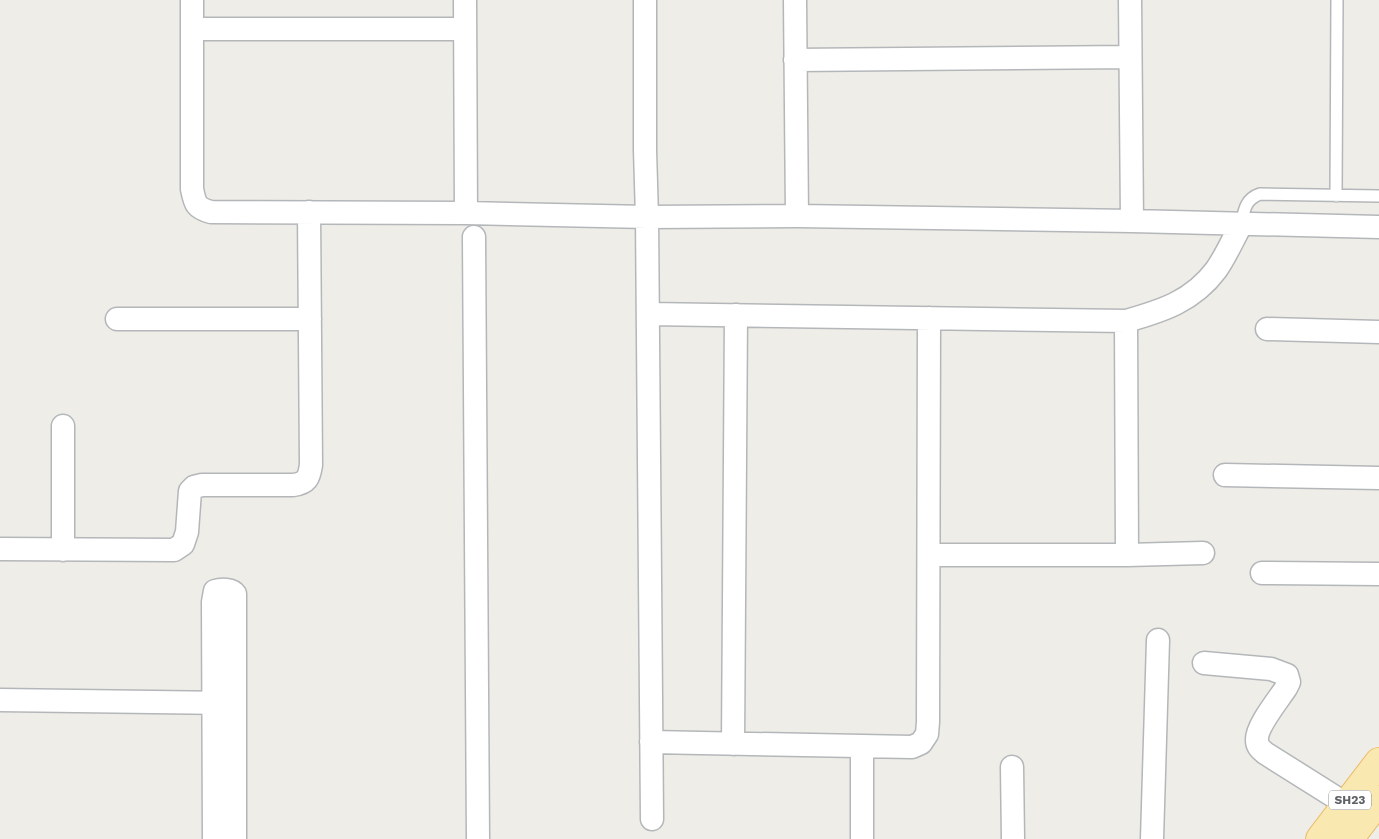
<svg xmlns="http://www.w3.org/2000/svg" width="1379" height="839" font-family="'Work Sans',sans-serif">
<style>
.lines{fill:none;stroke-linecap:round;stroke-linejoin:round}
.lane-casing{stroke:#b4b7ba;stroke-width:14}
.street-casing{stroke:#b4b7ba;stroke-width:25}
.primary-casing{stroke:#eab966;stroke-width:30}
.lane{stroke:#fff;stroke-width:11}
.street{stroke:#fff;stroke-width:22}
.primary{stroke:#fae8b1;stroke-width:28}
.labels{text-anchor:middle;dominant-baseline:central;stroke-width:5;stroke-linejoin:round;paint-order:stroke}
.shield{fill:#fff;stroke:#8e9194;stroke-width:1}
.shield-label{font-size:12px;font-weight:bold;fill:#5e6266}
</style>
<rect width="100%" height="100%" fill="#efede7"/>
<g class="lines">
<g class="lane-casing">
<path id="lane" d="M1336,196L1337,0
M1241,225C1244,211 1245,199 1260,194L1379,196"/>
</g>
<g class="street-casing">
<path id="street" d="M192,0V189C195,204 196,208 211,212L466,213L647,217L645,150V0
M465,0L466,213
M795,0L797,216
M1130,0L1132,221
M192,29H465
M795,60L1130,57
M474,237L478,839
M648,314L1126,321C1162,311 1193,301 1216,270C1226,256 1233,239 1241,225
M117,319H310
M1126,321L1127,555
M1267,329L1379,332
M1225,475L1379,478
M0,549L174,550L183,544L187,532L190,491L194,487L202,485H293C307,483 309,478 311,465L309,212
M63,550V426
M929,555H1127L1203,553
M1262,573L1379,574
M1204,663L1271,669L1287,675L1289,682L1286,688C1278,700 1256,727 1257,740C1257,746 1260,749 1265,753L1346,804
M0,700L229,703
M651,742L912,747L921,743L927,734L928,722L929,318
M733,744L736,315
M862,747V839
M1012,767L1013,839
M652,819L647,217L797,216L1132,221L1379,227
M214,839L213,602L215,591C221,589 232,589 235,594V839
M1152,839L1158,640"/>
</g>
<g class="primary-casing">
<path id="primary" d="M1320,839L1379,762
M1349,839L1379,800"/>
</g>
<use href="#lane" class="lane"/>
<use href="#street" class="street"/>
<use href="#primary" class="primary"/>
</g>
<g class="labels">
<rect class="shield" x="1329" y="790.5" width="42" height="19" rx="4"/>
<g class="shield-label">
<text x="1350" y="800">SH23</text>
</g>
</g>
</svg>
